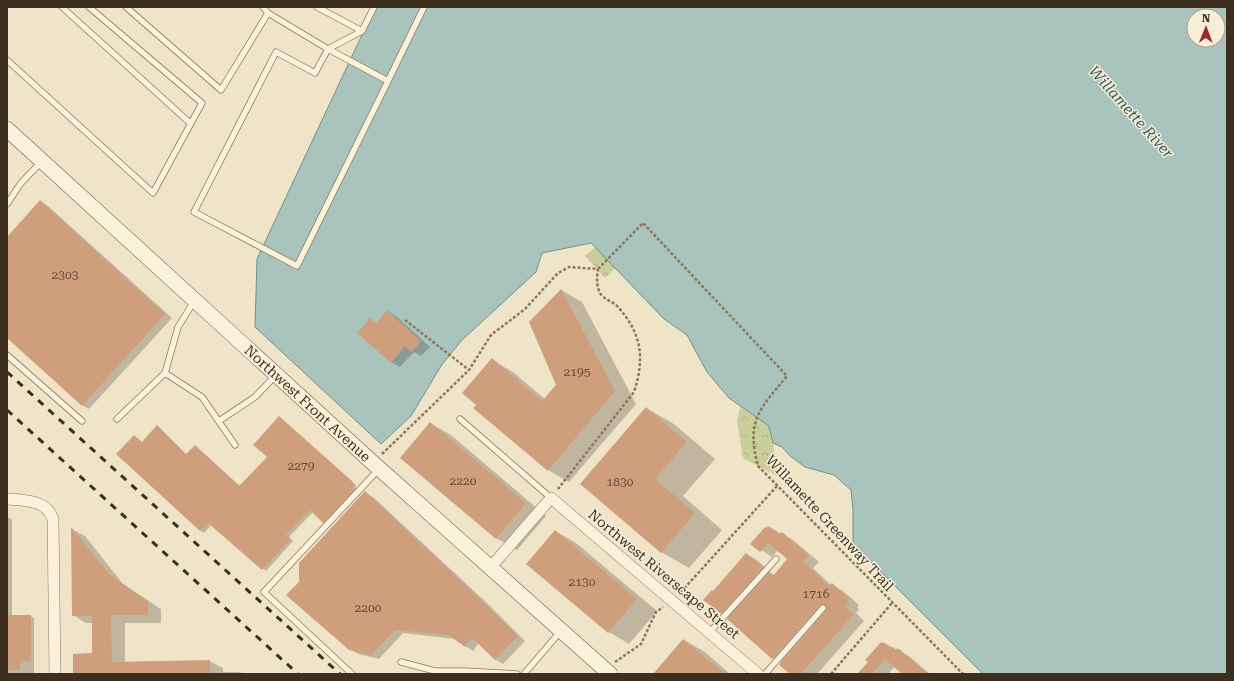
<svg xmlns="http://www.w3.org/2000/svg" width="1234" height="681" font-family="'Roboto Serif',serif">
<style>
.forest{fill:url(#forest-crowns)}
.water{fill:#a9c4bc;stroke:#6f938a;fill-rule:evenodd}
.shadow{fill:#0003}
.building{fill:#cf9f7d}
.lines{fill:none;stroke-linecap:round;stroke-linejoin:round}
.lane-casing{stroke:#8d765c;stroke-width:7}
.street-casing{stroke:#8d765c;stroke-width:12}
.secondary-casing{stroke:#6f573f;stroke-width:16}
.path{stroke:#8d765c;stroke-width:2.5;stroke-dasharray:3 2;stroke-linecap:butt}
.lane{stroke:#faf1dc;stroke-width:5.5}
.street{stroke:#faf1dc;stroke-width:11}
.secondary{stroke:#faf1dc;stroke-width:15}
.rail{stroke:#3d2e20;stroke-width:3;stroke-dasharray:7 7;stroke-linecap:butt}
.labels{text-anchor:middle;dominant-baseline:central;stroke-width:3;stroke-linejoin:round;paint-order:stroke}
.number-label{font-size:12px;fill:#624a37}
.street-label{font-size:14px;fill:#3d2e20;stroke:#f7eed8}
.water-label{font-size:15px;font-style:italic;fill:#2f5d5a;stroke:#f7eed8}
</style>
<defs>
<pattern id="forest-crowns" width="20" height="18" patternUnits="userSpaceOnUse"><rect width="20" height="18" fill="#c9cf9b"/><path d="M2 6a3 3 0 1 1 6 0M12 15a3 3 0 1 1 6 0" fill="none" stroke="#aeb285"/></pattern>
</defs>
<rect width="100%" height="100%" fill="#f0e4c8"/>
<path class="forest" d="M647,200L769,425L779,477L743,458L737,420L741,404L635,250L605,278L585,256Z"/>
<path class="water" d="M375,7H1227V674H983L853,544V510L851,490L834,475L805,467L790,456L782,447L773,443L769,426L729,398L707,372L687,335L664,319L591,243L542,253L536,272L461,341L441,366L411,416L381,444L255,327L257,259ZM1194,16H1218V40H1194Z"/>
<path class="shadow" d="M41,202L48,206L172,318L89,409L82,405L7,337V238Z
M561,290L582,302L636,404L569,482L548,470L478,404L492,360L513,372L545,399L557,386Z
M388,311L397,317L430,347L421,356L414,352L400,367L391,362L370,319L377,323Z
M646,408L674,424L715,459L683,496L722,530L689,568L661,552Z
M279,417L356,485V493L327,524L313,512L289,537L293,541L266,571L212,524L204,533L201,531L117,454L142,443L157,427L187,455L198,448L240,486L268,457Z
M430,423L451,435L546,516L517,550L496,538Z
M365,493L373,497L487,603L525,641L503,664L495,659L479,643L473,651L455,639L403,633L379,659L358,654L350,649L300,582Z
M7,517L12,519V616H30L34,618V674H7Z
M769,527L793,540L819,562L813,568L831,585L843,591L859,605L857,607L859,609L856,613L864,621L817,674H792L782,663L773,658L729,619L730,618L721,613L714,592L746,554L757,560L774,575L789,559L778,550L772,557L752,544Z
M72,529L85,536L123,584L161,609V623H125V662L209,661L223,668V672H240L244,674H74L93,654V623H86L73,615Z
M555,531L576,543L657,611L629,644L609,632Z
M684,640L705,652L730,674H657Z
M884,643L909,656L930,674H904L895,666L888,674H859Z"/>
<path class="building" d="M40,200L165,314L82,406L7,338V237Z
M561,289L615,391L548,471L473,408L476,405L462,393L492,358L542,401L556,385L529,322Z
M387,310L421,341L411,352L405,346L391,363L357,333L370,318L376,323Z
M646,407L687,442L655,479L695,513L661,553L580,484Z
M279,416L353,482V491L323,523L310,510L286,535L291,539L262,570L208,523L200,531L116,454L134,435L142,442L157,425L186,454L195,445L239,486L267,457L253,445Z
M430,422L526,503L496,539L400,458Z
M365,491L479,598L518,636L495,660L472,638L465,647L449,635L395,630L371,655L349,650L286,595L299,582V563Z
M768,526L780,534L782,532L809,555L803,561L829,586L832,583L849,598L847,600L849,602L845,606L854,614L801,674H790L779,665L826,611L825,605H820L772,659L727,619L769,573L774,575L787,559L768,543L760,552L750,544L765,527L766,528Z
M71,527L110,575L148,601V615H111L112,662L210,660V674H73V654L92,653V616H72Z
M555,530L637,599L608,633L526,564Z
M746,553L763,567L721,614L703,600L712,590L713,591Z
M7,615H31V661H20V670H7Z
M683,639L725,674H653Z
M881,642L882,643L883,642L892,649L893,647L896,650L898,648L928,674H902L885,659L872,674H857L868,662L865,660Z"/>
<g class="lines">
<g class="lane-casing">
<path id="lane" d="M62,7L190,123
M126,7L221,90L268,13
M263,7L268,13L328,49L388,81L424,7
M317,7L362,31L328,49L315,73L276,52L194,212L297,266L388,81
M362,31L374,7
M7,60L153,193L202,103L89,7
M7,204L21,183L42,161
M7,355L82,421
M165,373L202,397L235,445
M117,419L165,373L178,327L195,300
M460,419L551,498
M219,421L255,397L276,375
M710,632L776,559
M401,662L435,671H464L517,674
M352,674L264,592L379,469
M524,674L560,632
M765,674L823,608"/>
</g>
<g class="street-casing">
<path id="street" d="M7,499C24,500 47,500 53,519L55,674
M490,568L551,498L758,674"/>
</g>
<g class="secondary-casing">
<g id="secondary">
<path id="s1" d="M7,129L373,463L610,674"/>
</g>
</g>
<path class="path" d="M598,269L643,223L787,376C759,410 746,420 758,466L963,674
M405,320L469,370
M382,454L469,370L491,335L525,309L558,273L569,267L598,269C597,277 596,285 600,293C603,299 612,301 617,306C642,333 645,359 634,392L558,489
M681,592L777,486
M615,662L641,644L656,612L663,607
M831,674L892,603"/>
<use href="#lane" class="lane"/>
<use href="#street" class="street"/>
<use href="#secondary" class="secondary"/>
<path class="rail" d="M7,372L340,674
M7,410L298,674"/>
</g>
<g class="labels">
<g class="number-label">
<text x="65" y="275">2303</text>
<text x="577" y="372">2195</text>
<text x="301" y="466">2279</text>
<text x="463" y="481">2220</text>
<text x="620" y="482">1830</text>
<text x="582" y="582">2130</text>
<text x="816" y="594">1716</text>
<text x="368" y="608">2200</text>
</g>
<g class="street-label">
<text stroke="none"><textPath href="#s1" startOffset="407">Northwest Front Avenue</textPath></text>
<text transform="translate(830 523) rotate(47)">Willamette Greenway Trail</text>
<text transform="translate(664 574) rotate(40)">Northwest Riverscape Street</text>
</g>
<g class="water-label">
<text transform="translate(1131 112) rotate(48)">Willamette River</text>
</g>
</g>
<rect width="1234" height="681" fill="none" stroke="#3d2e20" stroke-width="16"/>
<g transform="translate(1206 28) rotate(1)"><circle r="19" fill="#f7eed8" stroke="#ada18e"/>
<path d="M0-3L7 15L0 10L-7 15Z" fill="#9e2a2b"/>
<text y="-6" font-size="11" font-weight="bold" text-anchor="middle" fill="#3d2e20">N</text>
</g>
</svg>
